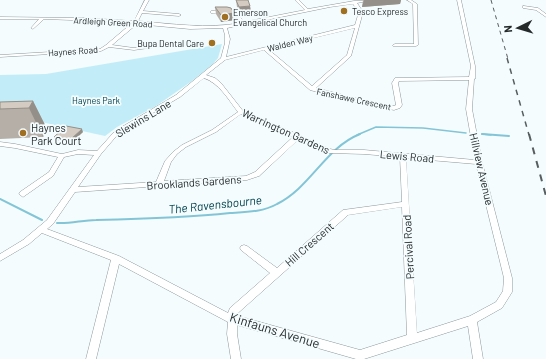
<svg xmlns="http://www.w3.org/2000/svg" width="546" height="359" font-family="Barlow,sans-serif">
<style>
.green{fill:#c2edf8}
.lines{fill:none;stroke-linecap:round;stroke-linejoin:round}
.stream-far1{stroke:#83c5d6;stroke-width:1.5}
.stream{stroke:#83c5d6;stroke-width:2}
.minor-casing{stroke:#8c989b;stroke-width:1}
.minor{fill:#fff;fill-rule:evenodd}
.rail-far2{stroke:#585d5f;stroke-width:1;stroke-dasharray:4 4;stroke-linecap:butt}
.rail-far1{stroke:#585d5f;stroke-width:1.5;stroke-dasharray:5.5 5.5;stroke-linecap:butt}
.rail{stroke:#585d5f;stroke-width:2;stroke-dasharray:7 7;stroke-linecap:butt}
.wall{fill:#b6afa8}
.shaded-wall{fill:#948f88}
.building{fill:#d4ccc3;stroke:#948f88}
.poi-dot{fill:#9f6f22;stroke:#f4fcfe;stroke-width:1.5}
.labels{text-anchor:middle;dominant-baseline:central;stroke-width:3.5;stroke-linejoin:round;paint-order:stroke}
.far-poi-label{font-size:9px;fill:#24292a;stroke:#f4fcfe;text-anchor:start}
.far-street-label{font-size:9px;fill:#24292a;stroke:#f4fcfe}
.far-park-label{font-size:9px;fill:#03424e;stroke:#f4fcfe}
.street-label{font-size:11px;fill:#24292a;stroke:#f4fcfe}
.poi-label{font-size:11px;fill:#24292a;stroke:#f4fcfe;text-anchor:start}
.water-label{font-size:12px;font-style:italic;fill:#01414d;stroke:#f4fcfe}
.near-street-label{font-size:13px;fill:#24292a;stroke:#f4fcfe}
</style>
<rect width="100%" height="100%" fill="#f4fcfe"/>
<path class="green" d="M222,44L218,58L212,65L192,81L156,106L117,127L105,136L0,113V75L46,74Z"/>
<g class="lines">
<path class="stream-far1" d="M482,134L491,135
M357,135L376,127L423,128L466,133"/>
<path class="stream" d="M482,134L509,136
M0,199L42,220
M57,223C70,224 83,220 96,220C141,219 185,218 230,213C246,212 263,212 277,204C311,187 325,148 360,134"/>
<g class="minor-casing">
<path id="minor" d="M145,0H149L143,11L179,14L181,15L179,16L142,13L138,21C173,24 206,29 241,23C231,8 225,13 211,13V11H212C228,9 234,8 244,22L305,10L295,0H299L308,9L354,1L373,0L357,3L363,12L351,56L316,88L359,99L394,106L396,105L392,83L395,78L469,77L471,66L457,0H461L475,66V77L476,78L474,79L472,109L482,162L512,278V292L502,308L477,322L483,359H473L468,326L364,359H356L237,325V334L241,359H231L227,334L228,322L119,264L96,359H86L111,260L42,233L29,244L0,261V254L23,240L47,220L94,155L78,154L64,157L53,176L23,197L19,194L20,192L49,172L58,157L15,148L0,146V142L15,144L62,154L78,150L97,151L115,131L176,95L221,58L225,43V35L223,28L190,29L137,24L112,45L134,48L161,44H163V46L134,50L109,47L101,51L0,57V55L100,49L106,45L132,23L99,21L44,19L33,29L31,28L39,19H0V17L82,18L134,21ZM353,4L359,12L355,25L226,57L230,39L227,28L330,7ZM355,28L347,55L312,86L268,49ZM264,50L310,90L359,103L394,110L400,108L402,105L398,83L399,81L469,80L466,109L475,160L364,150H335L330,149L301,136L300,135L297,134L243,111L221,83L215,78L206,75L225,60ZM204,78C219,83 228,99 238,112L212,130L182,145L173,152L165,161L156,182L78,187L101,154L119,133L180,97ZM241,114L293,137L255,172L246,176L164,181L171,162L177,154L186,147L216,132ZM298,140L329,153L364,154L400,157L402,202L343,210L277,268L247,246L244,245L241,246L240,248L241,250L270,273L230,308L228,313L119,256L47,229L53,224L75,192L247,180L259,176ZM406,158L476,164L504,278L503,291L496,302L470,316L417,333ZM402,207L407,335L360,350L238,316V313L348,215Z
M407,0H411L417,4L418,45L416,46H393V45L395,44H414L413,4Z
M524,6L538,8L546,14V17L536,10L523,8V6Z"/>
</g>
<use href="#minor" class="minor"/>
<path class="rail-far2" d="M491,0L508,59"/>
<path class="rail-far1" d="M507,58L529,135"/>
<path class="rail" d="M529,134L546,196"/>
</g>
<path class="wall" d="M236,0L250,6L251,13H239L237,7Z
M363,0H401L400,4L362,7Z
M215,7L234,13L235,20L221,22L216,14Z
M33,101L47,129L43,137L0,139V102Z
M83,132L71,143L55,140L54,137Z"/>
<path class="shaded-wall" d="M364,0H401L400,4L362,7Z
M250,6L251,13H239V7Z
M234,13L235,20L221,22V15Z
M33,101L47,129L43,137L29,108Z
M82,129L83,132L71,143L70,140Z"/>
<path class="building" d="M236,0H248L250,6L239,7Z
M215,7H227L231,8L234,13L221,15Z
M33,101L29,108L0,109V102Z
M66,126L82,129L70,140L54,137Z"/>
<g class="poi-dot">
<circle cx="344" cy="11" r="4"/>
<circle cx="225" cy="17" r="4"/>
<circle cx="212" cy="43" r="4"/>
<circle cx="23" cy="133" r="4"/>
</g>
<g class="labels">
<g class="far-poi-label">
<text x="352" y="11">Tesco Express</text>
<text x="233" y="12">Emerson<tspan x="233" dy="10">Evangelical Church</tspan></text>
<text x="204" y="43" text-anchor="end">Bupa Dental Care</text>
</g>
<g class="far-street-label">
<text transform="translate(113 22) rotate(3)">Ardleigh Green Road</text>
<text transform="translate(290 43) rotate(-14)">Walden Way</text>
<text transform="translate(73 51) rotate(-4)">Haynes Road</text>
<text transform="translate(354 99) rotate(12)">Fanshawe Crescent</text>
</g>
<g class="far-park-label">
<text x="96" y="100">Haynes Park</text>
</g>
<g class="street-label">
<text transform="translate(143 118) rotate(-31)">Slewins Lane</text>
<text transform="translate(286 131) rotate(24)">Warrington Gardens</text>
<text transform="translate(407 156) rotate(5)">Lewis Road</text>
<text transform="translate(482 169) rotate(77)">Hillview Avenue</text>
<text transform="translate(194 182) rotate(-4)">Brooklands Gardens</text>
<text transform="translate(309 244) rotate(-41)">Hill Crescent</text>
<text transform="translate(408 247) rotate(-93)">Percival Road</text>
</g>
<g class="poi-label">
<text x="31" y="127">Haynes<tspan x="31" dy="13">Park Court</tspan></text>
</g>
<g class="water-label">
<text transform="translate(215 204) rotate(-6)">The Ravensbourne</text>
</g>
<g class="near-street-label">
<text transform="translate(275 330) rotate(17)">Kinfauns Avenue</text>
</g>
</g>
<g transform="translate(518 28) rotate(265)" stroke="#f4fcfe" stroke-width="3" paint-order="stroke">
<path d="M0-3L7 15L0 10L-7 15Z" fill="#24292a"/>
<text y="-6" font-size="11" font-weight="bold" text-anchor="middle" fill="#24292a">N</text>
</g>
</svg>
